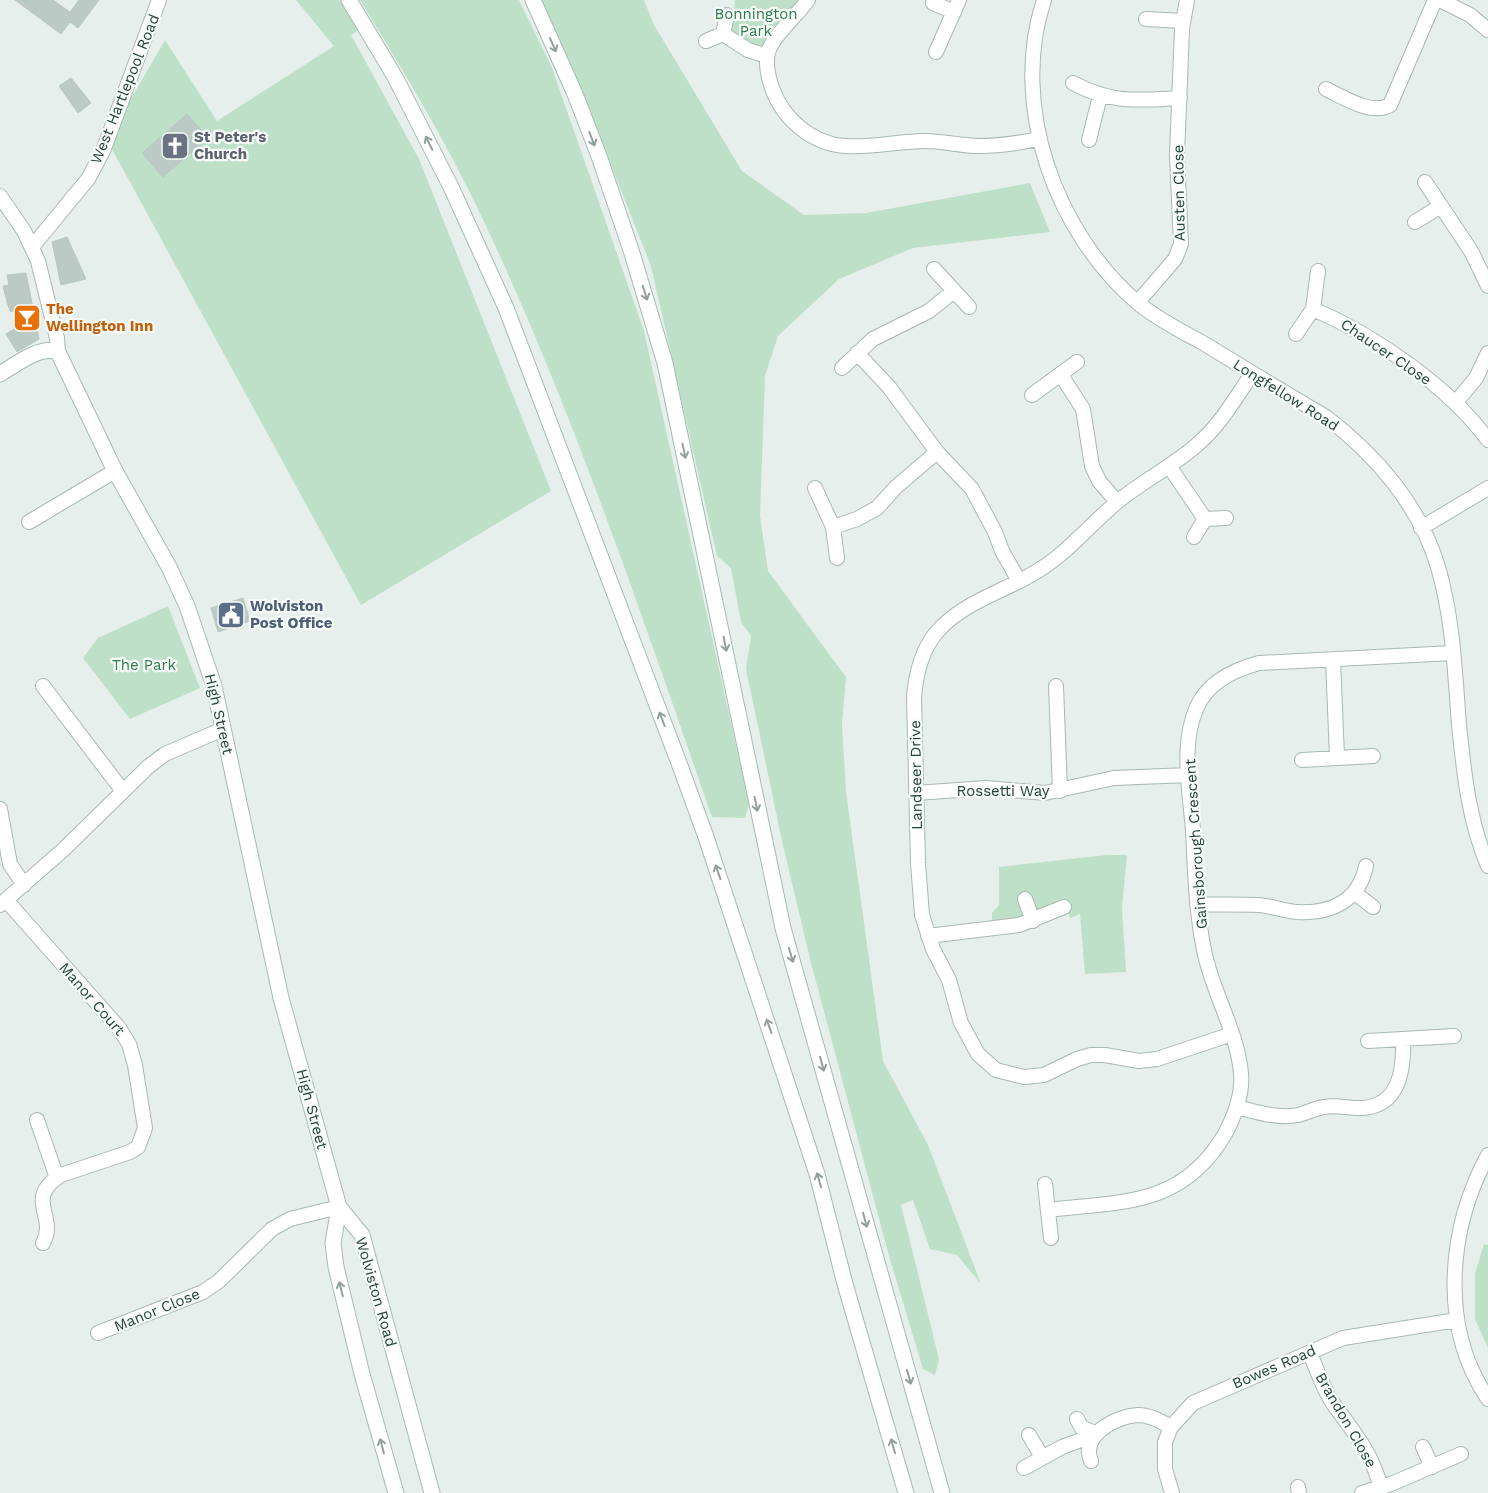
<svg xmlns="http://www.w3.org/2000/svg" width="1488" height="1493" font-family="'Work Sans',sans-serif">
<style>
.green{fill:#bfe0c8}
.building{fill:#bbcac4;stroke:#b8c9c2}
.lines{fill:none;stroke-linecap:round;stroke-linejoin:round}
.street-casing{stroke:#a8b8b2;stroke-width:16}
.secondary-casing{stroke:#a4bbb3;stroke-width:17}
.street{stroke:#fff;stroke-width:14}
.secondary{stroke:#fff;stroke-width:15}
.oneway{stroke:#92a09c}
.labels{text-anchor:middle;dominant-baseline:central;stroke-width:4.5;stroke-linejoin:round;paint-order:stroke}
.park-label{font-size:15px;fill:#2d7a4b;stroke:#f7fbf9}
.street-label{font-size:15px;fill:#24423a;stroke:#f7fbf9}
.worship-label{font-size:15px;font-weight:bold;fill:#5b616d;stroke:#f7fbf9;text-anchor:start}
.food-label{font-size:15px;font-weight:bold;fill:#c56008;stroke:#f7fbf9;text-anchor:start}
.service-label{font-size:15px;font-weight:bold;fill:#4e5e75;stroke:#f7fbf9;text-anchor:start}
</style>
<rect width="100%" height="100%" fill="#e6efeb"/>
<path class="green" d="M296,0H342L360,29L351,35L419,159L551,491L361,605L107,140L165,40L217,121L334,46Z
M360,0H519L552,68L644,331L749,804L745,818L712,817C640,611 571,403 477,207C443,136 401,67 360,0Z
M540,0H644L654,25L742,171L804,215L866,213L1030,183L1050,232L913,248L839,279L778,336L765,376L760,516L768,571L846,677L842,724L846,792L883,1061L928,1145L981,1284L957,1255L930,1249L913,1200L901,1205L939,1359L935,1375L923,1369L889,1256L810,959L782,841L746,669L751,636L741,622L731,568L717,556L651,266L570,62Z
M735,0H801L764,45L755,46L731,31Z
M168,606L200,688L130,719L83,658L98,638Z
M1107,855H1127L1122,908L1126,972L1085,974L1080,914L1070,918L1066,905L1029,920L992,925V913L999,905V867Z
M1484,1244L1488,1245V1348L1475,1319V1273Z"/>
<path class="building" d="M15,0H53L70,12L79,0H99L78,28L70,22L61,34Z
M71,78L91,103L78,113L59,86Z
M187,114L208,138L163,177L142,153Z
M67,237L86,279L61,285L52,242Z
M26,273L34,313L10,311L7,302L3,286L9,285L7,275Z
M34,316L39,339L17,352L6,334Z
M243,598L250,621L218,632L211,608Z"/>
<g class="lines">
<g class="street-casing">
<path id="street" d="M808,0C796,16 779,30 770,47C764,59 768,76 772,88C783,119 812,144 845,146C872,148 899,141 925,141C943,141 961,146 979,146C999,146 1019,143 1039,139
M1044,0C1009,106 1056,234 1139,304C1159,320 1181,331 1203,343C1244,368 1285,393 1326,417C1376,455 1420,506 1438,567C1453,618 1455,673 1459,725C1464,774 1469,821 1488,866
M1440,0L1470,15L1488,30
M933,3L954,12
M1146,19L1183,21
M723,34L748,50L767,56
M706,41L723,34L727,15
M936,52L959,0
M1073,83C1112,104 1137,100 1180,98
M1326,89C1343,97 1372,116 1390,105L1435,0
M1089,140L1100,96
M1425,182L1471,251L1488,286
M0,196L24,231L38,261L57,338L58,352
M1415,222L1441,206
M32,247L88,179L103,151L159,0
M934,269L969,307
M1138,302L1175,259L1181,244L1177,155L1182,29L1187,0
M1313,309C1374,335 1448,386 1488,440
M1296,334L1313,309L1318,271
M857,353L889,387L937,452L972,489L995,532L1002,551L1019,581
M842,368L873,339L929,311L954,291
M1061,375L1083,409L1092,466L1099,481L1117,502
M1032,395L1077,362
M1456,402L1476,378L1488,353
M1169,466L1205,519
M815,488L833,527L837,558
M29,522L115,471
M833,527L857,519L877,508L896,487L937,452
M1421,528L1488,488
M1194,537L1205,519L1226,518
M1333,660L1337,757
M43,686L122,790
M1056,686L1060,791
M1302,760L1373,756
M916,793L986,788L1045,793L1114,778L1189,775
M0,809L10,864L24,885
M1355,893L1373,907
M1025,899L1033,921
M6,900L119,1028L129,1044L135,1065L145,1128L138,1147L130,1152L61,1175C23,1199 58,1216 43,1243
M1197,904C1217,905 1238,904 1259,905C1272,906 1284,911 1297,912C1331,914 1359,901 1366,866
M0,905L63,850L149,766L165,754L223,729
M928,936L1019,925L1064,907
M1232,1034L1157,1059L1139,1061L1105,1055H1091L1077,1059L1044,1075L1024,1077L996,1070L978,1054L961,1023L949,980L933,949L922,915L918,863L914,697C916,674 921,651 936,633C963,601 1005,592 1039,570C1068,552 1090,525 1116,503C1142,481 1174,466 1199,443C1221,424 1236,397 1252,374
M1368,1041L1454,1036
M1237,1107C1257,1112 1278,1119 1298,1115C1307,1113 1315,1108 1324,1107C1337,1104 1350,1109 1363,1108C1400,1105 1404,1069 1403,1040
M37,1120L57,1178
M1488,1155C1448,1229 1439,1327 1488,1399
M1045,1184L1051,1238
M1048,1210C1123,1201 1182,1207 1225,1134C1235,1115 1243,1094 1241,1073C1237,1030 1212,992 1204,950C1196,911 1195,871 1193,830C1190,792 1180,744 1197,707C1208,682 1233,670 1259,663L1453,653
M98,1333L203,1292L219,1281L272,1229L290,1219L339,1207
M1310,1353C1317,1370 1323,1389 1334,1405C1355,1434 1371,1451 1381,1488
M1077,1419L1081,1427L1097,1434
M1029,1435L1042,1457
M1423,1447L1432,1467
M1091,1461C1080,1435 1116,1416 1138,1415C1150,1415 1160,1421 1171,1427
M1024,1468L1062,1447L1097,1434
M1298,1487L1299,1493
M1172,1493L1165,1469V1442L1171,1427L1193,1403L1343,1338L1457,1320
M1362,1493L1391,1484L1461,1454"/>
</g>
<g class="secondary-casing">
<path id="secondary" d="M349,0L395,77L451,187L506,308L679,763L706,837L817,1174L845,1284L906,1493
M533,0L575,94L599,156L631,250L665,363L783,928L942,1493
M0,374C15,365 40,345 58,352L115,471L169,567L187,606L214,686L281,998L339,1207L333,1243L336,1267L362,1374L396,1493
M339,1207L362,1235L432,1493"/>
</g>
<use href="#street" class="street"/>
<use href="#secondary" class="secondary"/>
</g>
<defs><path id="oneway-shaft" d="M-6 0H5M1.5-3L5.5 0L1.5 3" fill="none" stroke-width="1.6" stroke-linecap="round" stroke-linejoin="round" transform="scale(1.25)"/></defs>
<g class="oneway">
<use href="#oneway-shaft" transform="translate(553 45) rotate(66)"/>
<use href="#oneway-shaft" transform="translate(592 139) rotate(69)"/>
<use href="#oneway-shaft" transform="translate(429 143) rotate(-117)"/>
<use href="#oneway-shaft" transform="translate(645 293) rotate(73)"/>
<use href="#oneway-shaft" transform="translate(684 451) rotate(78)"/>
<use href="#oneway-shaft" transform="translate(725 644) rotate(79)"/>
<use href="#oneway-shaft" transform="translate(662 719) rotate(-111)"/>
<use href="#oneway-shaft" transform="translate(756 804) rotate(79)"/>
<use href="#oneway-shaft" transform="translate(718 872) rotate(-109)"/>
<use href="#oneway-shaft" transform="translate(791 955) rotate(73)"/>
<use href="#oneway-shaft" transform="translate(769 1026) rotate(-109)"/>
<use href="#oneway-shaft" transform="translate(822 1064) rotate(75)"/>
<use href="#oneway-shaft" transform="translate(819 1180) rotate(-106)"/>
<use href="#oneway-shaft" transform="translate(865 1220) rotate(75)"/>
<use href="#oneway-shaft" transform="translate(341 1289) rotate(-104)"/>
<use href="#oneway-shaft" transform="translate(909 1377) rotate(74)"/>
<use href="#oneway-shaft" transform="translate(382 1446) rotate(-105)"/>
<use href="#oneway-shaft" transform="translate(893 1446) rotate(-106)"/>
</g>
<defs>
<g id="church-square" transform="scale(1.4375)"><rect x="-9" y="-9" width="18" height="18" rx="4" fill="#6b7280" stroke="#f7fbf9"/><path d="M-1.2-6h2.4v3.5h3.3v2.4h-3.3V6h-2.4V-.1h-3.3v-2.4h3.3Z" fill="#fff"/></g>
<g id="bar-square" transform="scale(1.4375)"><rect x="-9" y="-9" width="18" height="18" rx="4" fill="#e8710a" stroke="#f7fbf9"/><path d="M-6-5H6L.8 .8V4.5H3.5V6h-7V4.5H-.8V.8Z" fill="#fff"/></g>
<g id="civic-square" transform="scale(1.4375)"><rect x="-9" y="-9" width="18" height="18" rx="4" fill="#5c6f8a" stroke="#f7fbf9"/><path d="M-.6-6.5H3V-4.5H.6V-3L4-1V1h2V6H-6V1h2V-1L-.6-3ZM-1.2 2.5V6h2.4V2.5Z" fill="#fff"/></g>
</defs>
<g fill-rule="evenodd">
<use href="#church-square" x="175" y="146"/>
<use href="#bar-square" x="27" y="318"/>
<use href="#civic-square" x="231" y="615"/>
</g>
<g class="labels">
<g class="park-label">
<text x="756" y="14">Bonnington<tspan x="756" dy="17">Park</tspan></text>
<text x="144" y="665">The Park</text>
</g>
<g class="street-label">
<text transform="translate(125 89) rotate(-68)">West Hartlepool Road</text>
<text transform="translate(1179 193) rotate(-91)">Austen Close</text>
<text transform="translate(1386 352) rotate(34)">Chaucer Close</text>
<text transform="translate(1286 395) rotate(32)">Longfellow Road</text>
<text transform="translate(219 714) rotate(77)">High Street</text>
<text transform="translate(916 775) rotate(-91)">Landseer Drive</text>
<text x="1003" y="791">Rossetti Way</text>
<text transform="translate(1196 844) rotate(-94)">Gainsborough Crescent</text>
<text transform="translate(92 999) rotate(49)">Manor Court</text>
<text transform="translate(312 1109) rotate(75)">High Street</text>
<text transform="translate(376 1292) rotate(74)">Wolviston Road</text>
<text transform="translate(157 1310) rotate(-22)">Manor Close</text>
<text transform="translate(1274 1367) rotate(-23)">Bowes Road</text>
<text transform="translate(1346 1420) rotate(60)">Brandon Close</text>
</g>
<g class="worship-label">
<text x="194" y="137">St Peter's<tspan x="194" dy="17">Church</tspan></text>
</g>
<g class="food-label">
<text x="46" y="309">The<tspan x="46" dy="17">Wellington Inn</tspan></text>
</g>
<g class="service-label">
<text x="250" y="606">Wolviston<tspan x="250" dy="17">Post Office</tspan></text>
</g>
</g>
</svg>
